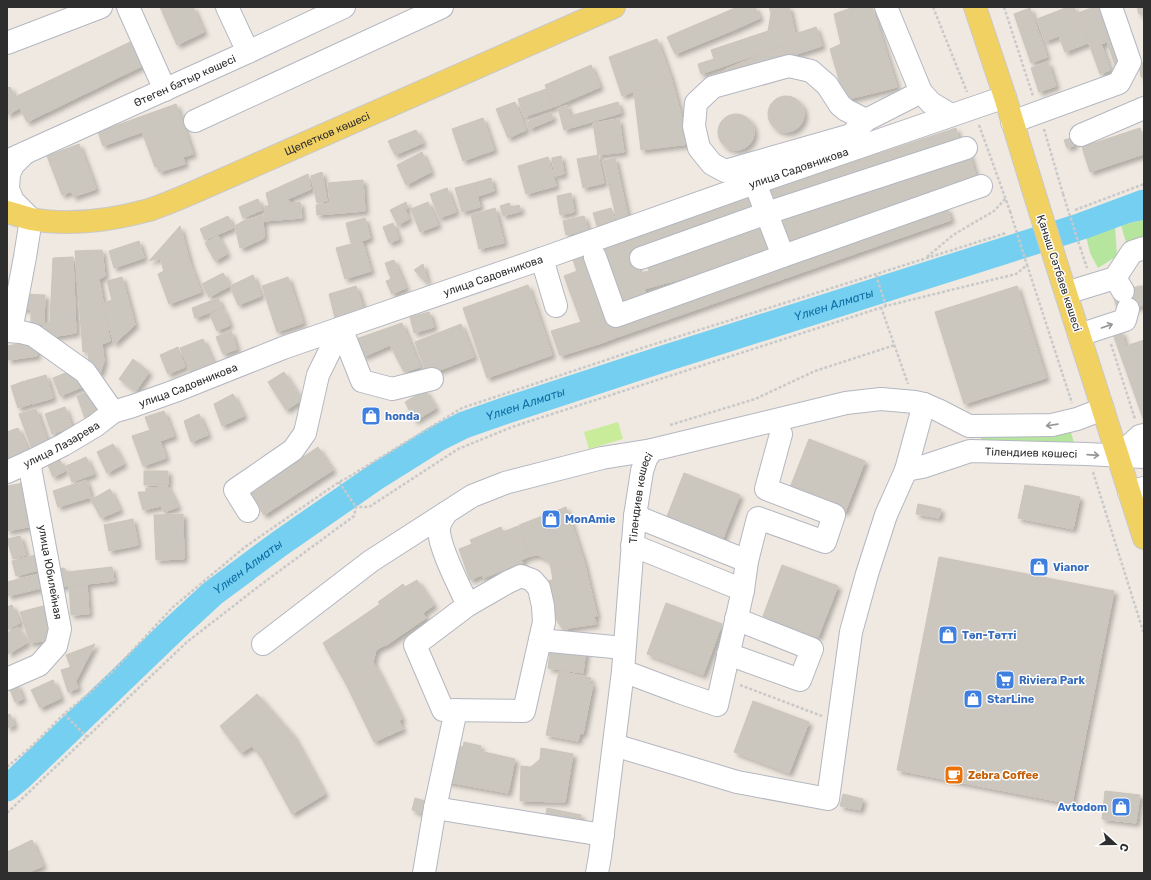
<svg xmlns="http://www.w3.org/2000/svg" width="1151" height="880" font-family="Rubik,sans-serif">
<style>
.green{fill:#b6e59e}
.pitch{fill:#c9ec9a}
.water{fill:#75cff0}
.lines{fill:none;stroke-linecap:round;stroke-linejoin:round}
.river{stroke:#75cff0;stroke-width:27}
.building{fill:#cbc7bf;stroke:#cbc5ba;filter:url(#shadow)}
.minor-casing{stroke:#b4b7c1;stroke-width:24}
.major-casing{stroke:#c9c9c9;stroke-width:24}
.path{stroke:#c9c9c9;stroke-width:2.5;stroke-dasharray:3 2;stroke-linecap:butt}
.minor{stroke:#fff;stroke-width:22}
.major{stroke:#f2d163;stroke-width:22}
.major-bridge-casing{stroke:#c9c9c9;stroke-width:24;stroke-linecap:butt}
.path-bridge{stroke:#c9c9c9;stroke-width:2.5;stroke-dasharray:3 2;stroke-linecap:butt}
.major-bridge{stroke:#f2d163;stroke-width:22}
.oneway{stroke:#969696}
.labels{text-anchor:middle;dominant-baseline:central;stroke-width:3;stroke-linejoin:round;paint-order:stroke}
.street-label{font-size:11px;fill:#2e2e2e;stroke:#fff}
.shop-label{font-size:11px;font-weight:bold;fill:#366cbe;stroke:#fff;text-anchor:start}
.food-label{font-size:11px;font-weight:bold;fill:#c56008;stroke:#fff;text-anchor:start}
.water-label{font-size:12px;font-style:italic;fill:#0d6fa3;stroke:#fff}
</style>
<defs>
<filter id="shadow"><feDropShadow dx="3.5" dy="3.5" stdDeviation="2" flood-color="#0004"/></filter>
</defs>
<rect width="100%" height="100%" fill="#efe9e1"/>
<path class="green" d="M1144,220V240L1127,246L1121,225Z
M1115,226L1117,256L1098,268L1090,253L1086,236L1108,227Z
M981,431L1071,432L1075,447L981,445Z"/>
<path class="pitch" d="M618,422L623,439L589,449L584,432Z"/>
<path class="water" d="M1144,192V220L1108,227L1100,206Z"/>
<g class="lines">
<path class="river" id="s1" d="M7,788L19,778L175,628L213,593L279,544L377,476L436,439L464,425L504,411L663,359L1082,226L1144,203"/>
</g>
<path class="building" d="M160,7H193L204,32L177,45Z
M737,7H755L760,18L736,29L728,11Z
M769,7H787L771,13Z
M787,7H789L795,34L788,44L701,74L698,64L714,59L711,50L768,31L771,13Z
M854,7H872L897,87L845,100L830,49L841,44L834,14Z
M1068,7H1074L1088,43L1065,52L1059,36L1045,41L1037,19Z
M1094,7H1108L1127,61L1115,65L1107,42L1101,44L1110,70L1100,74L1078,13Z
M1137,7H1144V18L1142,13L1139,14Z
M1030,8L1047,57L1031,63L1014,14Z
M728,11L736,29L675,54L667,37Z
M816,27L822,46L730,75L726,69L788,44L795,34Z
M657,39L671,78L622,96L609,57Z
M130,42L142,66L27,122L20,108L7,115V88L10,87L15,97Z
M1048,62L1056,86L1039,92L1031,68Z
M1144,62V77H1141L1139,63Z
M591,65L600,87L554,107L545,85Z
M671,78L689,144L641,150L634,92Z
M546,89L553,107L524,117L518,99Z
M768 114a18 18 0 1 1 36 0a18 18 0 1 1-36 0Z
M515,102L526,130L508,138L496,109Z
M618,102L621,113L564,130L558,108L567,105L570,116Z
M176,104L193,154L183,157L185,164L159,172L157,166L155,167L142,132L103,146L98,132Z
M551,113L553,119L529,129L527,122Z
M718 132a18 18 0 1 1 36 0a18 18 0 1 1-36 0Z
M483,118L494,150L463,161L452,129Z
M619,119L624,152L598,155L593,123Z
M956,128L959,142L768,205L765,191Z
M1140,128L1144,141V154L1090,172L1082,147Z
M416,130L423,143L395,155L388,141Z
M1072,138L1075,145L1067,148L1064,140Z
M79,144L96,189L73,197L72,191L62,195L47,156Z
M422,152L431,172L406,185L397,165Z
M969,153L977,179L783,243L775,218Z
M598,155L604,183L583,188L577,159Z
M561,156L564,174L555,176L552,158Z
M548,157L556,186L526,194L518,166Z
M615,158L628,217L617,220L603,161Z
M322,172L327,201L317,203L311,176Z
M308,174L311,189L288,199L290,203L300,202L302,218L264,221L265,206H269L266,193Z
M491,178L494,191L478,196L474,183Z
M363,180L365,211L317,215L316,205L330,203L328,183Z
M474,183L480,207L462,212L455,188Z
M447,188L456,212L439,218L430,194Z
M571,193L574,212L560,215L557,196Z
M753,194L760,211L634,253L629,239Z
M258,199L262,210L243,218L239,207Z
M406,202L408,208L405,209L409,219L398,225L390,210Z
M428,202L438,225L420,232L411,209Z
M509,203L511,207L519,205L521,211L503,216L500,206Z
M495,208L504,243L479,249L471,215Z
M611,208L615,221L597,226L593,213Z
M947,208L951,220L615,338L611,326Z
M263,215L264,238L245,247L240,248L235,226L243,221Z
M228,216L233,228L205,240L200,229Z
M584,216L588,230L566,235L563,221Z
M365,218L370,238L362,241L351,243L346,223Z
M393,223L399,239L389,243L383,227Z
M180,226L190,263L164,271L160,258L149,261Z
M771,226L778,253L644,289L639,273L649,271L646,259Z
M218,236L227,254L215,261L205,243Z
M629,239L646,294L633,298L635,305L619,310L600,249Z
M139,241L144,258L114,268L109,251Z
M362,241L371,271L345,279L336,248Z
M102,250L105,276L99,279L110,341L102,344L104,361L100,374L89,368L88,351L83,352L75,251Z
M587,255L615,338L602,343L573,260Z
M73,257L76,333L45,338L43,326L50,321L53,258Z
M394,260L406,288L392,294L386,281L391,279L385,263Z
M190,263L201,292L169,304L158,274L164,271Z
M423,264L428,284L414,270Z
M577,271L602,343L560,356L551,331L581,322L564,276Z
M223,273L230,286L209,297L202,284Z
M253,275L261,296L238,305L230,286Z
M122,277L135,325L114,344L103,303L112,300L107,281Z
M288,277L303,323L277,332L262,286Z
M528,285L552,355L487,378L463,308Z
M356,286L364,310L335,318L329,294Z
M1017,286L1046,378L964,404L935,312Z
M1139,286H1144V305L1118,312L1113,294Z
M22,294L45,295L44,324L31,323V309H21Z
M218,298L222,308L195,318L192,308Z
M223,309L230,325L217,331L210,315Z
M429,312L434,327L414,333L410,317Z
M402,323L420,367L404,372L390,345L363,357L356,339Z
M461,324L474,357L427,375L415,342Z
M231,331L237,349L223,354L216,337Z
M1121,331L1126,346L1144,340V421L1113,334Z
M203,339L215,366L192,376L180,348Z
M35,341L37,356L8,360L7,346Z
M178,347L185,367L168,374L160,355Z
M133,359L149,372L136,391L119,379Z
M73,370L87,385L60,396L53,378Z
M284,372L302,400L286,410L268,382Z
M46,375L53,398L32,404L25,381Z
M24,381L31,404L18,408L11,386Z
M93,390L103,418L87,424L77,396Z
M425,390L436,408L415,421L405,402Z
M233,394L244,416L222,426L214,404Z
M65,407L72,427L52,434L45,414Z
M36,409L48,443L32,449L19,414Z
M164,411L174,436L160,441L166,458L143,466L132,436L150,430L145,417Z
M199,414L208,435L191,442L184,421Z
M18,428L28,450L9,459L7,454V432Z
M809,439L865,461L845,512L789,490Z
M113,444L124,464L107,473L97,452Z
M318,447L333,470L264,515L250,493Z
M86,457L94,474L72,482L66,466Z
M60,460L65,471L53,477L48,465Z
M144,471H168V485H144Z
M684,473L740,495L720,546L664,524Z
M86,480L91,497L58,507L53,491Z
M24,483L33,526L7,531V486Z
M1025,485L1080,497L1073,529L1018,518Z
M168,487L178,507L164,512L161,506L143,510L138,492H146V488Z
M110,489L120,510L101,518L90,498L96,497Z
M918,504L941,509L939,518L916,514Z
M566,507L584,562L551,568L549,561L538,555L530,556L519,525Z
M183,514L184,559L156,560L154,515Z
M133,519L138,545L109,551L104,525Z
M518,526L530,556L521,560L523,563L483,578L482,575L470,580L459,549L472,544L470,540L501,527L503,532Z
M20,536L26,555L13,559L7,539Z
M39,554L43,569L16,576L12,561Z
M939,557L1114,591L1072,804L897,770Z
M584,562L597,616L594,617L596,624L569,628L564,631L557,621L547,581L553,580L551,568Z
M782,565L838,586L818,637L763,616Z
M112,567L114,581L59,587L57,569L64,568L67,572Z
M43,573L46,587L8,596L7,590V582Z
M417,580L434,605L423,613L426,618L385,646L364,615L380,604L378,602L403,584L405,587Z
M87,585L89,614L71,615L69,586Z
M666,603L722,624L703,675L647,654Z
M12,605L20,623L7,630V607Z
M47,605L54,630L48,640L30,643L20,612Z
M364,615L385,645L376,650L373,662L378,671L347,686L323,643Z
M18,627L27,643L8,654L7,633Z
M95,644L76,681L66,655Z
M551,645L586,650L583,673L548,668Z
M71,667L78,688L68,692L61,670Z
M378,671L402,719L399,721L403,729L374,742L347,686Z
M559,671L591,678L590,684H593L583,734L580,733L578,741L546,735Z
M53,680L61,698L40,708L31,690Z
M17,684L23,699L15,702L9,687Z
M257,694L293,735L325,794L292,814L261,757L252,746L241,753L220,726Z
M753,701L809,722L789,773L734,752Z
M10,714L14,725L7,728V715Z
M464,742L481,746L480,751L515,759L508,793L443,781L450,745L463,747Z
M541,748L573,754L565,802L520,801L521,766L531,767L540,759Z
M1105,791L1140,795L1136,823L1102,819Z
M843,794L863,799L860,810L840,806Z
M415,798L425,801L421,813L412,810Z
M547,808L581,815L578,832L544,824Z
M32,840L43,866L27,873H7V852Z"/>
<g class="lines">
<g class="minor-casing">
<g id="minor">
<path d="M128,7L165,90"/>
<path d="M227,7L248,52"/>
<path d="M886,7L921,92L931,103L951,115"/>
<path d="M7,43L101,7"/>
<path d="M866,120L846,110L840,105L827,85L811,71L789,66L713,87L696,103L694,126L699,148L712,164L725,171L851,135L866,120L921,92"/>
<path d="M195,121L442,7"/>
<path d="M1012,122L1119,83L1130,62L1111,7"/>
<path d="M1081,135L1144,108"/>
<path id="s2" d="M7,161L248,52L344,7"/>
<path d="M783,256L981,186"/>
<path d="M595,257L616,316L783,256L755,183"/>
<path d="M641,258L767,213L966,148"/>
<path d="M541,259L545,269L556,306"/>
<path d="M1115,278L1132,252L1144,248"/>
<path d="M1066,293L1115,278L1123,291"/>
<path d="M341,328L362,381L392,389L432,379"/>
<path d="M7,331L21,332L33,335L85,372L113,412"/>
<path d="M11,331L25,257L31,219L13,201L8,189L9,174L13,165L25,153"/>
<path d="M1079,335L1125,320L1128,309"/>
<path d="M1118,456L1140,436L1144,435"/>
<path id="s3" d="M906,470L922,467L970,451L1087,454L1144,457"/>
<path id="s4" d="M7,472L29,462L63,445L95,426L113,412L133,406L175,391L283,348L541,259L755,183L1005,97"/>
<path d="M1129,492L1144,488"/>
<path d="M248,511L235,490L293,450L305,433L318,375L341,328"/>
<path d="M446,513C444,517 440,522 439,527C437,544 460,588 468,605"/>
<path d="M635,516L747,561"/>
<path d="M521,576L532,580L539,588L543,606L544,622L524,711L443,710L415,645L468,605L508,582Z"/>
<path d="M743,590L747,561L758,518L825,542L834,515L766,489L781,434"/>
<path d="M540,640L624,648"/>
<path d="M263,644L371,561L472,496L505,483L602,458L652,450"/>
<path d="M728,654L800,680L812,649L736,619"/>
<path d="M623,671L679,692L717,705L743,590L632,545"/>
<path d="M7,679L39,665L56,646L60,629L29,462"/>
<path d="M614,745L737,782L828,799L851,632L867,574L886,515L906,470L924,404"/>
<path d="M435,808L603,835"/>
<path d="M424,873L435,808L456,710"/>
<path id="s5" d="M597,873L600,856L623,671L635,516L642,471L646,459L652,450L846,403L881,399L915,402L924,404L938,410L969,426L1052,425L1077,419L1103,409"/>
</g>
</g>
<g class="major-casing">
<g id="major">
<path d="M975,7L1005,97L1037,202"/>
<path id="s6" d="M7,212C15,214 23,217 31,219C69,226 112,220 149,210C164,205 178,199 192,193L614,7"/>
<path d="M1054,256L1144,538"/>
</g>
</g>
<path class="path" d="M933,7L967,92
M1004,7L1033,96
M979,125L1010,211
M1044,129L1063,194
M1075,210L1144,184
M1080,247L1087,268
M927,257L953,235L994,211L1006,198
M876,275L886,306
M881,307L908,384
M1111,344L1135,419
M670,425L755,399L815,371L895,345
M1093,472L1144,634
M339,482L356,507
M740,685L822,716
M64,714L87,737
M7,767L32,746L64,714L87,695L115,669L173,607L245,547L339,482L347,478L462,408L642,348L1006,233
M7,813L187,642L263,583L354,516L356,507H369L458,449L512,427L886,306L1016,274L1027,265L1072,403"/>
<use href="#minor" class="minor"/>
<use href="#major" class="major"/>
<g class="major-bridge-casing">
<path id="major-bridge" d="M1037,202L1054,256"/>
</g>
<path class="path-bridge" d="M1063,194L1080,247
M1010,211L1027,265"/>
<use href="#major-bridge" class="major-bridge"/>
</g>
<defs><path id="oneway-shaft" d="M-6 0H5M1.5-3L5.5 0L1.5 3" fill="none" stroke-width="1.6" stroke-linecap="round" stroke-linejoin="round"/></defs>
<g class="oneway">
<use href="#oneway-shaft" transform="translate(1107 326) rotate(-19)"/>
<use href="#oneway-shaft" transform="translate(1052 425) rotate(172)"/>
<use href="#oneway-shaft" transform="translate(1093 455) rotate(4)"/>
</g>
<defs>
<g id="shop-square" transform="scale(1)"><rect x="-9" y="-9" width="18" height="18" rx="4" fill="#3f7fe0" stroke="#fff"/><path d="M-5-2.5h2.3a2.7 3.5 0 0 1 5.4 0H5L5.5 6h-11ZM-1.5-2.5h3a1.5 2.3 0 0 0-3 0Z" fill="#fff"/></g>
<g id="supermarket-square" transform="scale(1)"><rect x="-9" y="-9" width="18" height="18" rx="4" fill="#3f7fe0" stroke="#fff"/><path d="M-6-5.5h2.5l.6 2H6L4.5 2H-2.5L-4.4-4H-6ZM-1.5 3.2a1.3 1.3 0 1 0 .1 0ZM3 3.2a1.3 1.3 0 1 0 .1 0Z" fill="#fff"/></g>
<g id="cafe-square" transform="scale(1)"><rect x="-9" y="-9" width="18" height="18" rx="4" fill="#e8710a" stroke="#fff"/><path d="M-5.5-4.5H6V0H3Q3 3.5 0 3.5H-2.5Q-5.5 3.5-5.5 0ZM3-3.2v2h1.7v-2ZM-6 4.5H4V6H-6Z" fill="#fff"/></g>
</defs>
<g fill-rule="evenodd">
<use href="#shop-square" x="371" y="416"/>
<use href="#shop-square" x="551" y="519"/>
<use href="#shop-square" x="1039" y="567"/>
<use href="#shop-square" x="948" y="635"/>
<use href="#supermarket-square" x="1005" y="680"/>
<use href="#shop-square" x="973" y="699"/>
<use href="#cafe-square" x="954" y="775"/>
<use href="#shop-square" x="1121" y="807"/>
</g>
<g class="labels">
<g class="street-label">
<text stroke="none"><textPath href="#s2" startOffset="195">Өтеген батыр көшесі</textPath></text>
<text stroke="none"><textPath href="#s6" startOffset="338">Щепетков көшесі</textPath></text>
<text stroke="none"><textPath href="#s4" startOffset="850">улица Садовникова</textPath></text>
<text transform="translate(1059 273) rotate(72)">Қаныш Сәтбаев көшесі</text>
<text stroke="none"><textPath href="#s4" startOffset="526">улица Садовникова</textPath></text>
<text stroke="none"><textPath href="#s4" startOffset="202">улица Садовникова</textPath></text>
<text stroke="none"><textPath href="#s4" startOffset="61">улица Лазарева</textPath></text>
<text stroke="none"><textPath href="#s3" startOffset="128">Тілендиев көшесі</textPath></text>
<text stroke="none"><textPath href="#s5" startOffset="378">Тілендиев көшесі</textPath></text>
<text transform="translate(50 572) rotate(80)">улица Юбилейная</text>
</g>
<g class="shop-label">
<text x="385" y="416">honda</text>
<text x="565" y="519">MonAmie</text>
<text x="1053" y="567">Vianor</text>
<text x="962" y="635">Тәп-Тәтті</text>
<text x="1019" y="680">Riviera Park</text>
<text x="987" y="699">StarLine</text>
<text x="1107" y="807" text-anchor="end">Avtodom</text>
</g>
<g class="food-label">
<text x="968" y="775">Zebra Coffee</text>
</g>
<g class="water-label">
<text stroke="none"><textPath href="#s1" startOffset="975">Үлкен Алматы</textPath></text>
<text stroke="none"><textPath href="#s1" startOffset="651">Үлкен Алматы</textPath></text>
<text stroke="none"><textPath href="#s1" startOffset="327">Үлкен Алматы</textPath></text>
</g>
</g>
<rect width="1151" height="880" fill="none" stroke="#2e2e2e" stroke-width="16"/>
<g transform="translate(1115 844) rotate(111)" stroke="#ffffff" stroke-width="3" paint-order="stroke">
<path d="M0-3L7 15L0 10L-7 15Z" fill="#2e2e2e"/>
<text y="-6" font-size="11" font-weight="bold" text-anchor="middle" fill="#2e2e2e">С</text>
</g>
</svg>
